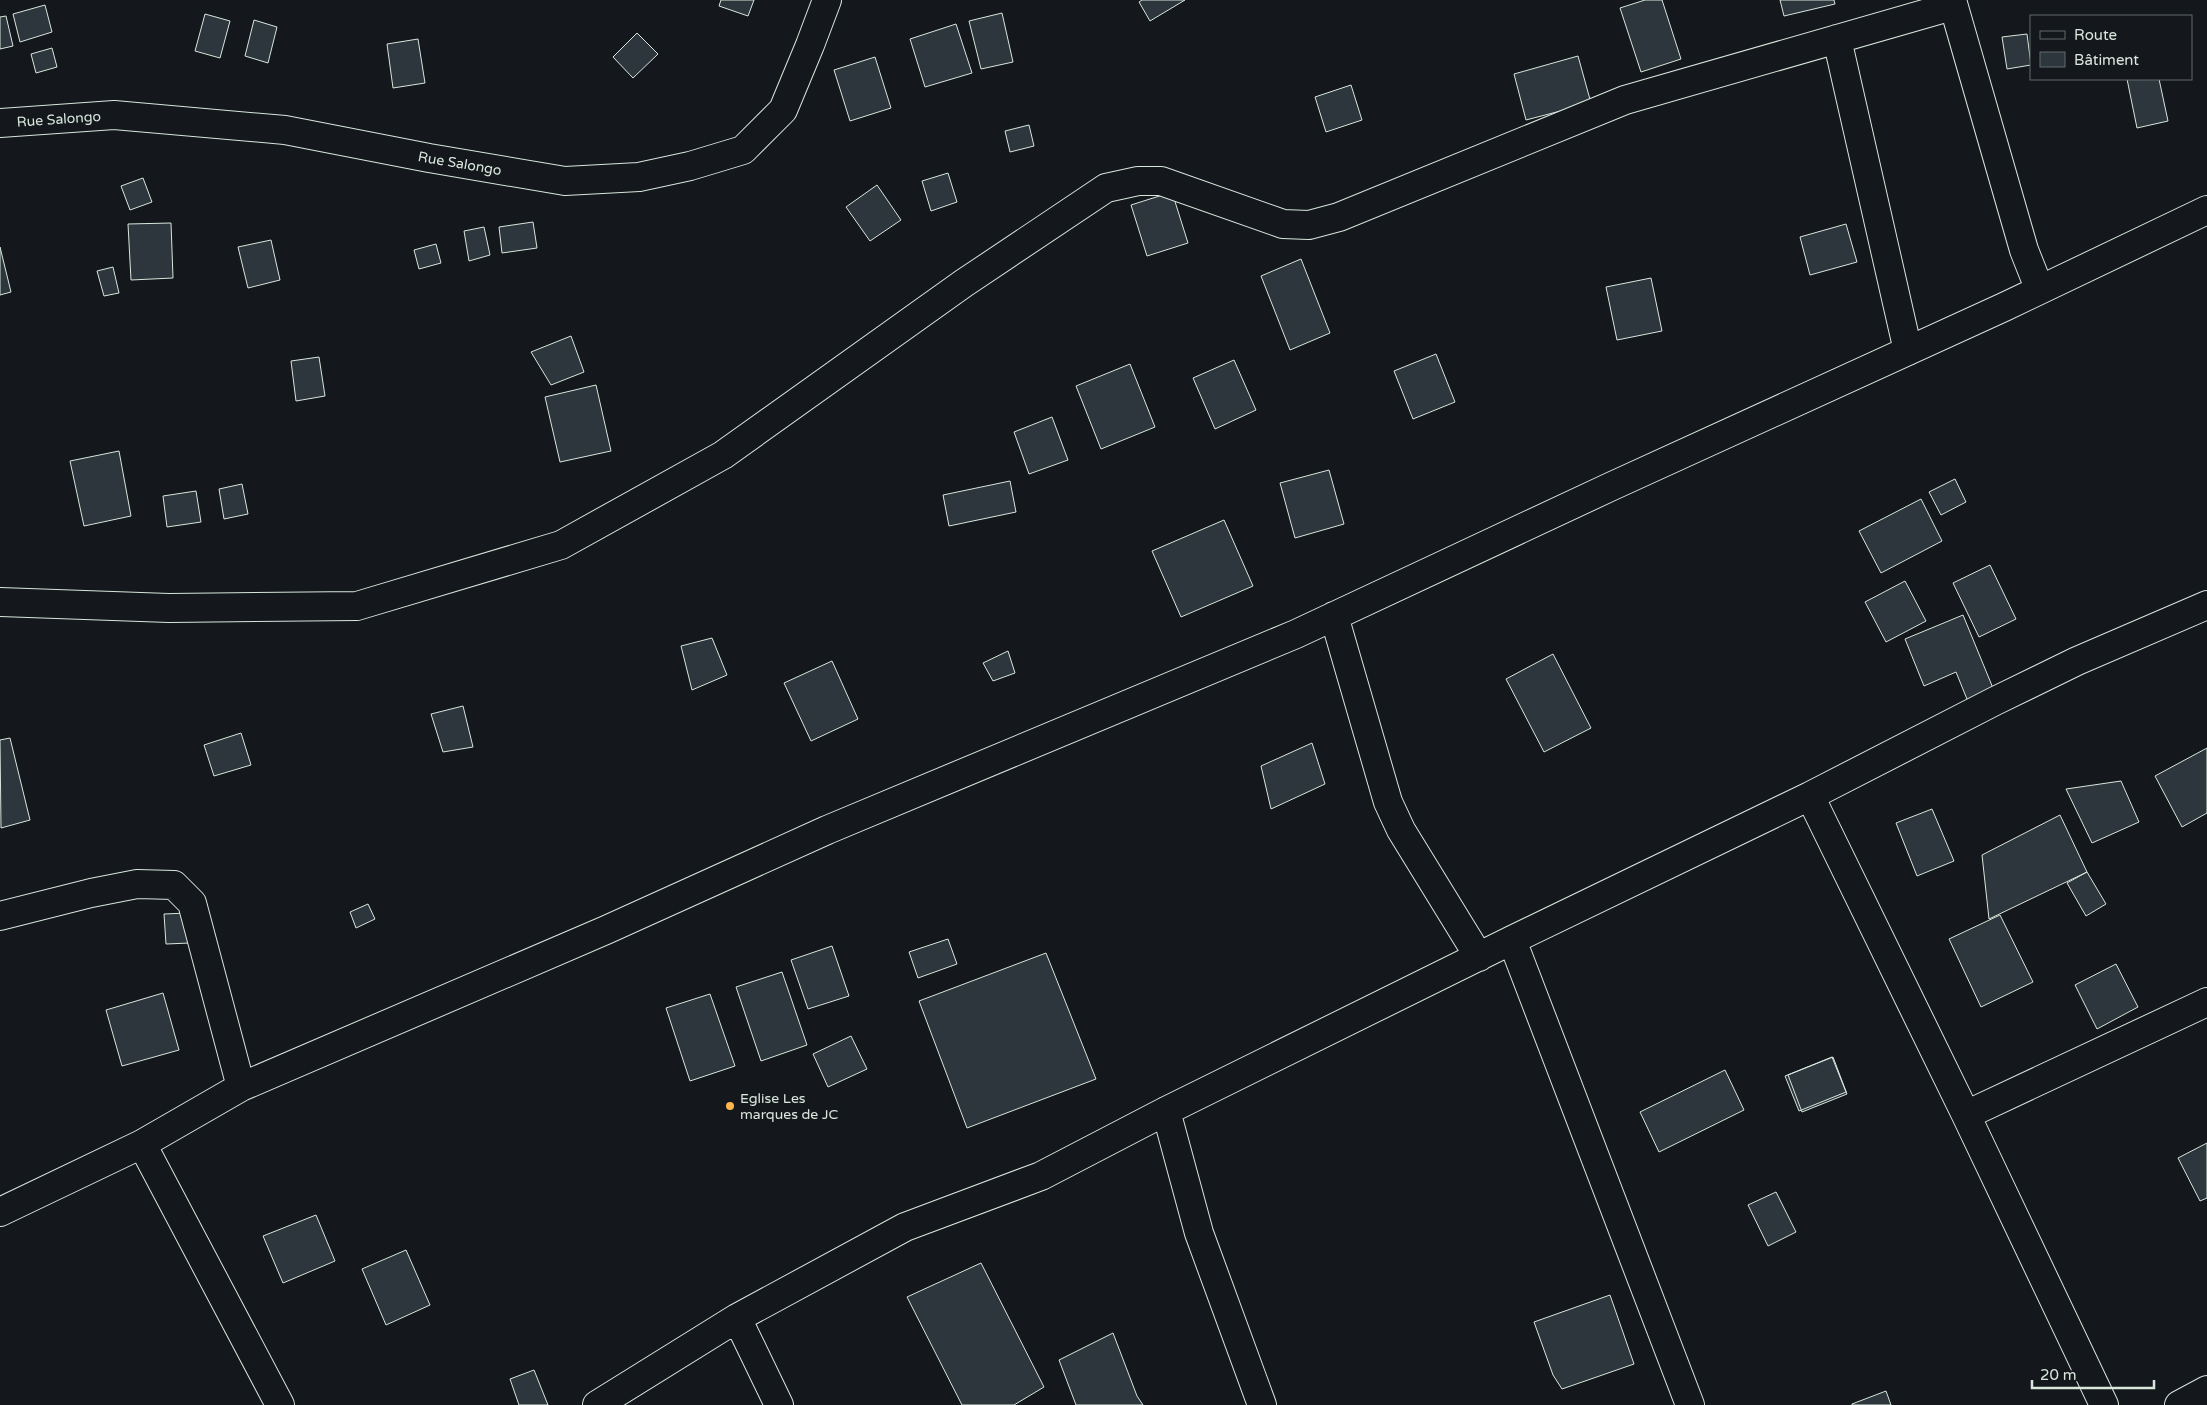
<svg xmlns="http://www.w3.org/2000/svg" width="2207" height="1405" font-family="'Varela Round',sans-serif">
<style>
.building{fill:#2c363c;stroke:#d8e6dc}
.lines{fill:none;stroke-linecap:round;stroke-linejoin:round}
.street-casing{stroke:#d8e6dc;stroke-width:30}
.secondary-casing{stroke:#d8e6dc;stroke-width:30}
.street{stroke:#14181c;stroke-width:28}
.secondary{stroke:#14181c;stroke-width:28}
.poi-dot{fill:#ffb74d;stroke:#14181c;stroke-width:2}
.labels{text-anchor:middle;dominant-baseline:central;stroke-width:4;stroke-linejoin:round;paint-order:stroke}
.street-label{font-size:14px;fill:#d8e6dc;stroke:#14181c}
.poi-label{font-size:14px;fill:#d8e6dc;stroke:#14181c;text-anchor:start}
</style>
<rect width="100%" height="100%" fill="#14181c"/>
<path class="building" d="M721,0H754L748,16L719,6Z
M1142,0H1185L1150,21L1139,2Z
M1645,0H1662L1681,59L1641,72L1620,8Z
M1780,0H1834L1835,4L1784,16Z
M45,5L52,32L20,42L13,14Z
M1002,13L1013,62L981,69L969,21Z
M205,14L230,21L220,58L195,51Z
M6,16L13,46L0,49V17Z
M254,20L277,27L268,63L245,56Z
M956,24L972,73L925,87L910,39Z
M637,33L658,54L633,78L613,57Z
M2027,34L2031,65L2007,69L2002,37Z
M418,39L425,83L393,88L387,44Z
M52,48L57,67L36,73L31,54Z
M1578,56L1591,103L1526,120L1514,74Z
M875,57L891,108L850,121L834,70Z
M2127,79H2159L2168,121L2137,128Z
M1351,85L1362,120L1326,132L1315,97Z
M1029,125L1034,146L1010,152L1005,131Z
M948,173L957,202L931,211L922,181Z
M143,178L152,202L130,210L121,186Z
M877,185L901,220L870,241L846,207Z
M1172,192L1188,243L1147,256L1131,205Z
M533,222L537,248L502,253L499,227Z
M171,223L173,278L131,280L128,224Z
M1846,224L1857,262L1810,275L1800,237Z
M484,227L490,255L469,261L464,231Z
M271,240L280,280L248,288L238,247Z
M436,244L441,263L419,269L414,250Z
M0,247L11,292L0,295Z
M1301,259L1330,333L1290,350L1261,276Z
M113,267L119,293L104,296L97,271Z
M1651,278L1662,331L1617,340L1606,287Z
M571,336L584,372L551,385L531,352Z
M1436,354L1455,402L1413,419L1394,371Z
M319,357L325,396L296,401L291,361Z
M1234,360L1256,410L1215,429L1193,378Z
M1130,364L1155,427L1101,449L1076,386Z
M596,385L611,451L560,462L545,397Z
M1052,417L1068,460L1029,474L1014,432Z
M119,451L131,516L84,526L70,461Z
M1329,470L1344,524L1295,538L1280,483Z
M1955,479L1966,502L1941,515L1929,492Z
M1010,481L1016,512L949,526L943,495Z
M242,484L248,514L224,519L219,489Z
M196,491L201,522L167,527L163,496Z
M1921,499L1942,541L1881,573L1859,531Z
M1224,520L1253,586L1181,617L1152,551Z
M1990,565L2016,619L1979,637L1953,583Z
M1905,581L1926,621L1886,642L1865,602Z
M1963,615L1995,693L1969,704L1956,672L1924,686L1905,639Z
M712,638L727,675L692,690L681,646Z
M1008,651L1015,673L993,681L983,663Z
M1553,654L1591,728L1544,752L1506,679Z
M832,661L858,719L811,741L784,683Z
M463,706L473,747L443,752L431,714Z
M241,733L251,765L214,776L204,745Z
M10,738L30,820L1,828L0,740Z
M1312,743L1325,784L1271,809L1261,766Z
M2207,748V813L2182,827L2155,776Z
M2121,781L2139,822L2092,843L2066,789Z
M1932,809L1954,861L1917,876L1896,823Z
M2060,815L2087,872L1989,919L1982,855Z
M2087,872L2106,904L2086,916L2067,883Z
M368,904L375,919L356,928L350,912Z
M188,913L190,943L166,944L164,914Z
M2000,915L2033,982L1981,1007L1949,939Z
M948,939L957,964L918,978L909,952Z
M832,946L849,996L808,1009L791,960Z
M1046,953L1096,1079L967,1128L919,1001Z
M2116,964L2138,1007L2097,1029L2075,985Z
M782,972L807,1045L761,1061L736,987Z
M163,993L179,1050L122,1066L106,1010Z
M710,994L735,1066L690,1081L666,1008Z
M851,1036L867,1069L828,1087L813,1054Z
M1832,1057L1846,1092L1799,1111L1785,1076Z
M1833,1057L1847,1094L1802,1112L1788,1075Z
M1725,1070L1744,1110L1659,1152L1640,1112Z
M2207,1143V1198L2200,1201L2178,1158Z
M1776,1192L1796,1232L1768,1246L1748,1205Z
M316,1215L335,1261L283,1283L263,1236Z
M406,1250L430,1305L386,1325L362,1269Z
M981,1263L1044,1387L1014,1405H962L907,1297Z
M1610,1295L1634,1364L1562,1389L1553,1375L1534,1322Z
M1113,1333L1137,1396L1143,1405H1076L1059,1360Z
M534,1370L548,1405H519L510,1379Z
M1886,1391L1891,1405H1852V1404Z"/>
<g class="lines">
<g class="street-casing">
<path id="street" d="M1952,0L2024,250L2039,288
M1837,39L1908,351
M0,602L169,608L357,606L561,545L723,455L964,283L1106,188L1138,181H1161L1283,224L1309,225L1339,217L1625,100L1952,6
M1334,616L1388,802L1401,830L1479,957
M1810,796L1966,1115L2104,1405
M0,916L91,893L137,884L174,885L192,903L241,1087
M1512,940L1690,1405
M1166,1111L1199,1233L1262,1405
M1966,1115L2207,1002
M142,1144L280,1405
M0,1212L142,1144L241,1087L606,930L827,830L1296,634L1610,487L2004,307L2207,210
M737,1318L779,1405
M597,1405L737,1318L905,1227L1041,1176L1166,1111L1512,940L1810,796L1995,701L2077,661L2207,605
M2179,1405L2207,1390"/>
</g>
<g class="secondary-casing">
<g id="secondary">
<path id="s1" d="M0,123L114,115L285,130L429,158L565,181L639,177L690,166L743,150L783,110L810,45L827,0"/>
</g>
</g>
<use href="#street" class="street"/>
<use href="#secondary" class="secondary"/>
</g>
<circle class="poi-dot" cx="730" cy="1106" r="5"/>
<g class="labels">
<g class="street-label">
<text stroke="none"><textPath href="#s1" startOffset="59">Rue Salongo</textPath></text>
<text stroke="none"><textPath href="#s1" startOffset="464">Rue Salongo</textPath></text>
</g>
<g class="poi-label">
<text x="740" y="1098">Eglise Les<tspan x="740" dy="16">marques de JC</tspan></text>
</g>
</g>
<rect x="2030" y="15" width="162" height="65" fill="#14181c" stroke="#626a69"/>
<rect x="2040" y="31" width="25" height="8" fill="#14181c" stroke="#626a69"/>
<text x="2074" y="40" font-size="15" fill="#d8e6dc">Route</text>
<rect x="2040" y="52" width="25" height="15" fill="#2c363c" stroke="#626a69"/>
<text x="2074" y="65" font-size="15" fill="#d8e6dc">Bâtiment</text>
<path d="M2032 1380v8h122v-8" fill="none" stroke="#d8e6dc" stroke-width="2.5"/>
<text x="2040" y="1380" font-size="15" fill="#d8e6dc" stroke="#14181c" stroke-width="4" paint-order="stroke">20 m</text>
</svg>
